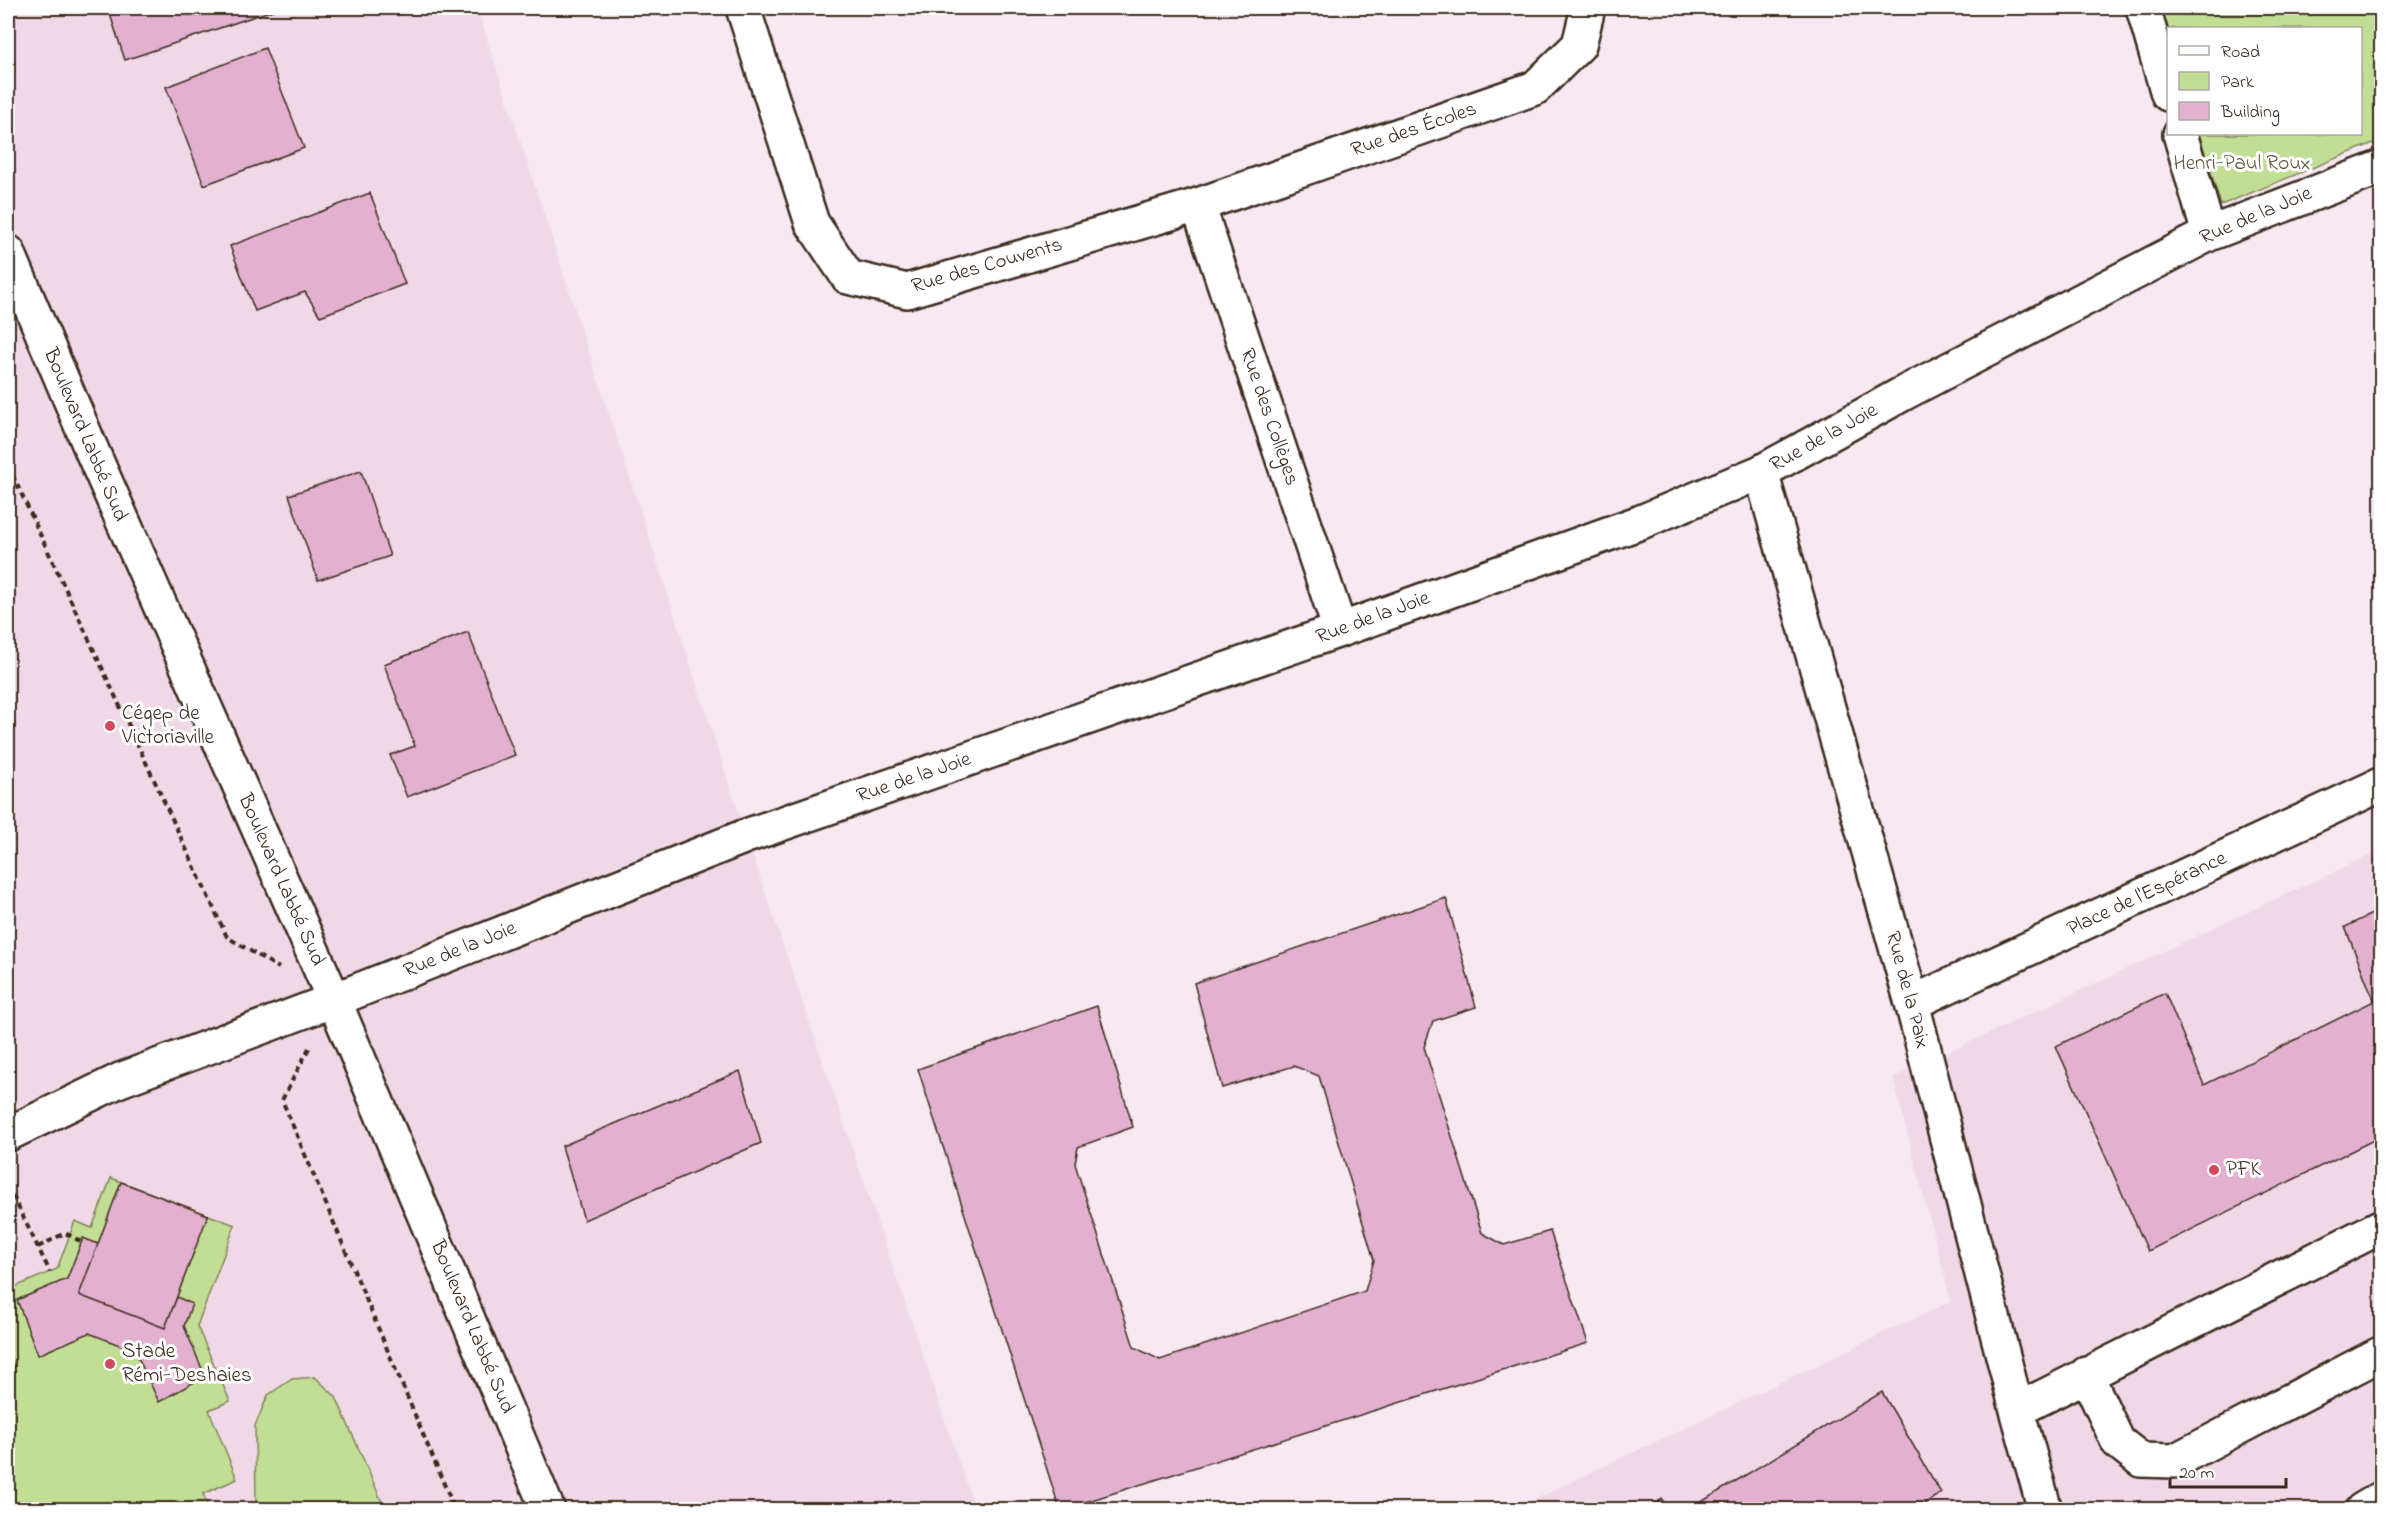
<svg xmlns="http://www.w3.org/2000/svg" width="2389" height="1517" font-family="'Indie Flower',sans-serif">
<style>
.built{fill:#f1d8e7}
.green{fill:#c2dd94;stroke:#7e8459;stroke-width:1.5}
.building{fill:#e3b1cf;stroke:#3b2a1e;stroke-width:1.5}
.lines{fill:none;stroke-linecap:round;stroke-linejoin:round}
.minor-casing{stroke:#3b2a1e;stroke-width:38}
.major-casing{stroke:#3b2a1e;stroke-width:38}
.path{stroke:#3b2a1e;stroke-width:4;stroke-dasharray:6 4.5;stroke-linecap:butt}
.minor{stroke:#fff;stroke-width:33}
.major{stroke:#fff;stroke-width:33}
.poi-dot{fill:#d1495b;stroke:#fff;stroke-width:2}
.labels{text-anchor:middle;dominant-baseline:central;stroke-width:6;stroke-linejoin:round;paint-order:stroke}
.street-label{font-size:21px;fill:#3b2a1e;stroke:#fff}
.park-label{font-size:21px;fill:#5d573c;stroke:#fff}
.poi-label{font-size:21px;fill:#3b2a1e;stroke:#fff;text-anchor:start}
</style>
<rect width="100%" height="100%" fill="#f7e8f1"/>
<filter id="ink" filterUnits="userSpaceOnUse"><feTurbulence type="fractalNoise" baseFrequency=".0167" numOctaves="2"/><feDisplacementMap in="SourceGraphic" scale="12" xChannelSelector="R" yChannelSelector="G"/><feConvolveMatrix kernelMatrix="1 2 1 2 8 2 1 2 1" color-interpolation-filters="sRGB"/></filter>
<g filter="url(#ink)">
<path class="built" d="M8,8H477L746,836L975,1509H8Z
M2381,850V1509L1513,1510L1951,1301L1893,1078Z"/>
<path class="green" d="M2162,8H2381V140L2221,205L2199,134H2360V28L2168,29Z
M111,1178L235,1225L197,1326L230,1401L209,1410L237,1479L203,1494L209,1509H8V1290L57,1269L75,1221L92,1228Z
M315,1377L336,1397L385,1509H256L255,1426L268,1395L292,1379Z"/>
<path class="building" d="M108,8H279L125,60Z
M265,48L304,148L204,185L166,87Z
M370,193L405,284L320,316L305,292L255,311L230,246Z
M361,471L390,556L318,580L289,495Z
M468,632L515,755L407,797L390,755L415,746L384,664Z
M1446,898L1476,1007L1433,1021L1424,1047L1482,1233L1504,1245L1550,1231L1588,1343L1060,1510L918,1069L1097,1006L1133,1127L1078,1147L1075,1164L1134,1347L1160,1360L1365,1291L1374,1260L1319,1076L1294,1066L1222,1088L1194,983Z
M2382,909V1136L2148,1251L2056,1046L2165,993L2204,1085L2374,1001L2345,927Z
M740,1071L761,1143L584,1220L562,1146Z
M121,1182L208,1215L165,1328L79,1295Z
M83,1238L98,1244L79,1295L165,1328L177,1297L192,1304L184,1326L205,1376L159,1402L135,1351L89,1333L38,1355L17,1300L67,1279Z
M8,1350L14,1367L8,1370Z
M1882,1392L1941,1493L1915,1510H1688Z
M1662,1499L1668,1510H1645Z"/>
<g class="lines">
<g class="minor-casing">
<path id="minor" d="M743,8L812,223L848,277L907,291L1198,205L1535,88L1579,45L1588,8
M2143,8L2168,94
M2180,134L2209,234
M1198,205L1340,630
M1761,472L1912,1003L2017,1410L2045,1510
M1912,1003L2382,784
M8,1134L120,1080L334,1000L746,836L1340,630L1641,522L1761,472L1904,393L2209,234L2382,167
M2086,1374L2118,1442L2141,1460L2174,1461L2382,1353
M2017,1410L2382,1226"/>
</g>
<g class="major-casing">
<path id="major" d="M8,252L92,451L334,1000L548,1510
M2362,1510L2382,1498"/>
</g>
<path class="path" d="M8,465L227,937L279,968
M309,1048L282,1100L455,1510
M8,1186L50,1272
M38,1247L65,1233L82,1242"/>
<use href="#minor" class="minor"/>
<use href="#major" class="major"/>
</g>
</g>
<g class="poi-dot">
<circle cx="110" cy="726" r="6"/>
<circle cx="2214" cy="1170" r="6"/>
<circle cx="110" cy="1364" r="6"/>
</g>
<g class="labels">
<g class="street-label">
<text transform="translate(1414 130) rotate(-19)">Rue des Écoles</text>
<text transform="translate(2256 216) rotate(-23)">Rue de la Joie</text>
<text transform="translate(987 266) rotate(-16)">Rue des Couvents</text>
<text transform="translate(1269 417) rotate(71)">Rue des Collèges</text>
<text transform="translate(85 435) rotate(67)">Boulevard Labbé Sud</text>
<text transform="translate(1824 438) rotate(-29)">Rue de la Joie</text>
<text transform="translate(1373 618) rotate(-20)">Rue de la Joie</text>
<text transform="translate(914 778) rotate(-19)">Rue de la Joie</text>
<text transform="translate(281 880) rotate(66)">Boulevard Labbé Sud</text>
<text transform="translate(2147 894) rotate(-25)">Place de l'Espérance</text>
<text transform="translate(460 950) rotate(-22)">Rue de la Joie</text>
<text transform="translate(1907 990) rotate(75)">Rue de la Paix</text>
<text transform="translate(472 1327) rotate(67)">Boulevard Labbé Sud</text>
</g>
<g class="park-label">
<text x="2242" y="164">Henri-Paul Roux</text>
</g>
<g class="poi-label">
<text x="122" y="714">Cégep de<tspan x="122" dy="24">Victoriaville</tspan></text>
<text x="2226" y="1170">PFK</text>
<text x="122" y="1352">Stade<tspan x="122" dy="24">Rémi-Deshaies</tspan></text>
</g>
</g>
<rect width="2389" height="1517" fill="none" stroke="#fff" stroke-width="30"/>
<rect x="15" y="15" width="2359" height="1487" fill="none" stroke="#3b2a1e" stroke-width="2" filter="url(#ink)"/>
<rect x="2167" y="27" width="195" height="108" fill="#ffffff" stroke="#b1aaa5" stroke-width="1.5"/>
<rect x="2179" y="46" width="30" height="9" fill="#ffffff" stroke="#b1aaa5" stroke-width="1.5"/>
<text x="2221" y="57" font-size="18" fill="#3b2a1e">Road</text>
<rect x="2179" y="72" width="30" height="18" fill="#c2dd94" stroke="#b1aaa5" stroke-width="1.5"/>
<text x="2221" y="87" font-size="18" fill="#3b2a1e">Park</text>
<rect x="2179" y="102" width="30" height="18" fill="#e3b1cf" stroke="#b1aaa5" stroke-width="1.5"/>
<text x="2221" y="117" font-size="18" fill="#3b2a1e">Building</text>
<path d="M2170 1478v9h116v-9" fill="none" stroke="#3b2a1e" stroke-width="3"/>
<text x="2179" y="1478" font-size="18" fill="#3b2a1e" stroke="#ffffff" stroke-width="4.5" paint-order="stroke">20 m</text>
</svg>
